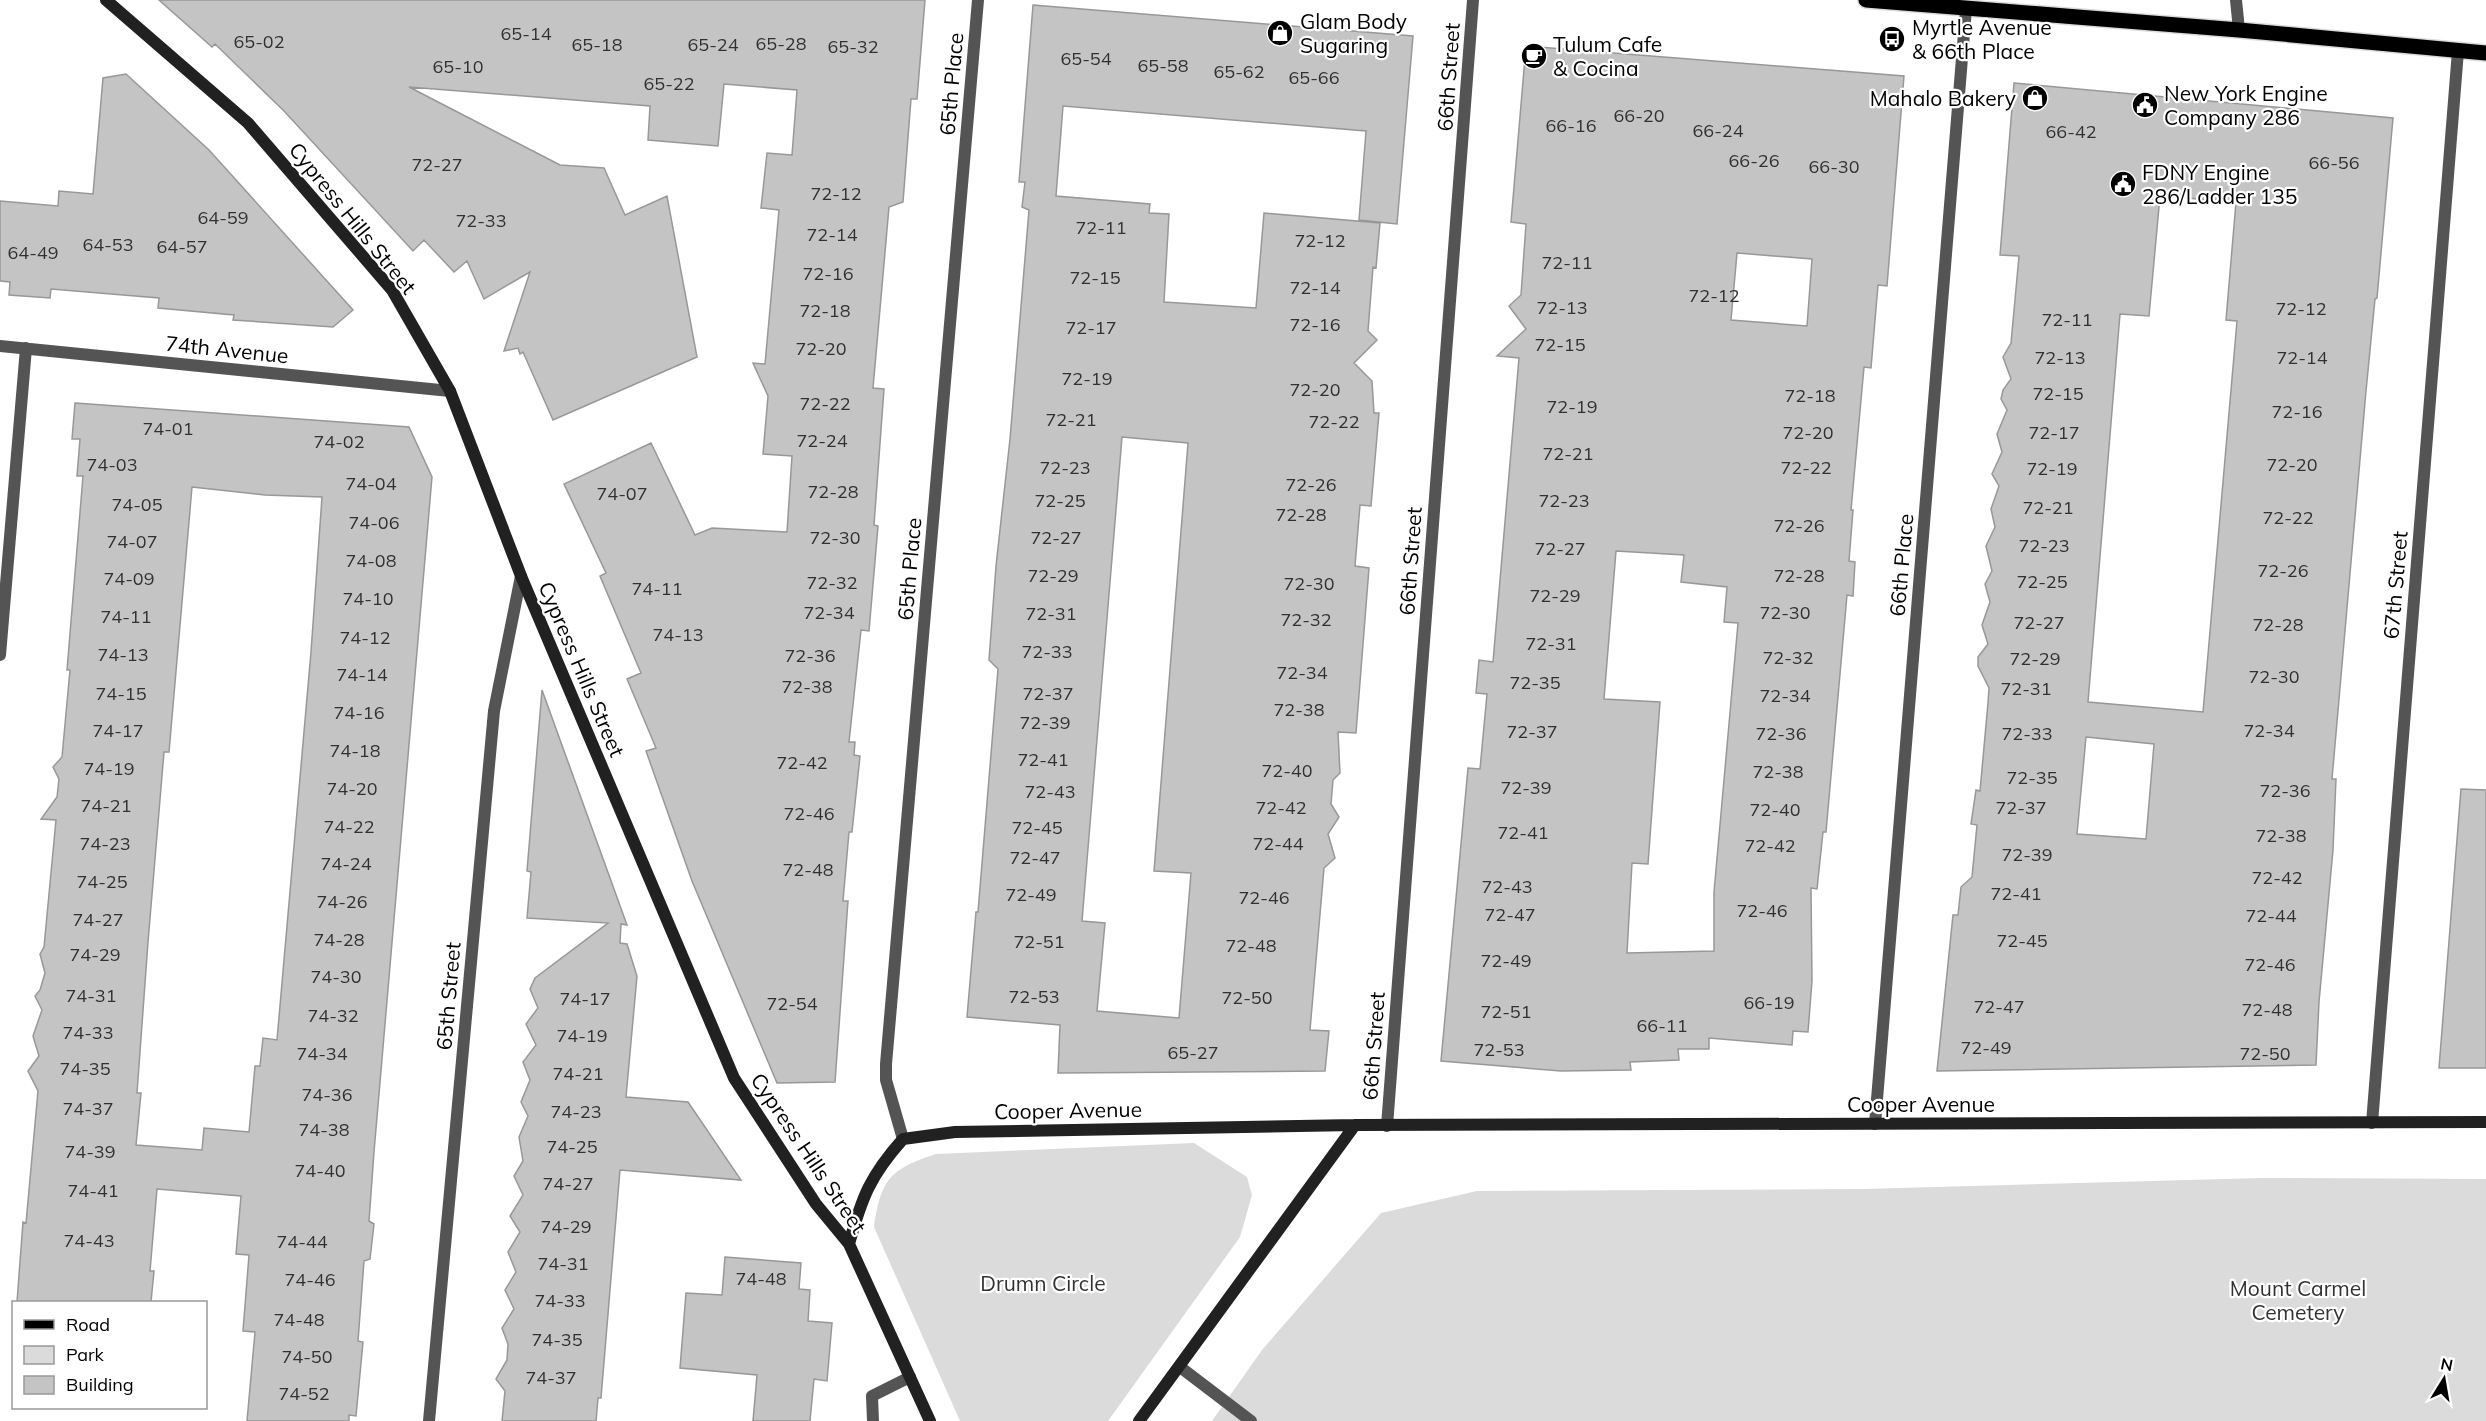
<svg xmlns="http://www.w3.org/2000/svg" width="2486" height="1421" font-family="Mulish,sans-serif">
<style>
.green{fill:#dbdbdb}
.building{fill:#c4c4c4;stroke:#989898;stroke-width:1.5;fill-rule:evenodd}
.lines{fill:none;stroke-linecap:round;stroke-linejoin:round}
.primary-casing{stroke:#dbdbdb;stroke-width:18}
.lane{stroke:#545454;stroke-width:12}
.street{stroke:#545454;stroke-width:12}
.secondary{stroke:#212121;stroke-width:12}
.primary{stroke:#000;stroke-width:15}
.labels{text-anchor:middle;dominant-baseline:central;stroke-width:4.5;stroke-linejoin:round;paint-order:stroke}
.number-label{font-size:18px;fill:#313131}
.poi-label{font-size:21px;fill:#000;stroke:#fff;text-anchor:start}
.street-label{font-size:21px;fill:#000;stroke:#fff}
.park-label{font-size:21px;fill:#323232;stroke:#fff}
</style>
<rect width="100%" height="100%" fill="#fff"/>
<path class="green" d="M1194,1143L1247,1177L1252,1195L1240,1237L1108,1421H960L874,1227C881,1179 890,1169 936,1154Z
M2262,1178L2486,1179V1421H1212L1262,1350L1381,1213L1477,1191L1863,1189Z"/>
<path class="building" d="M159,0H925L917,99H911L903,202L889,207L873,388L884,389L874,525L878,526L869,631L861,630L849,742H855L854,755L860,756L852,832H849L843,901H848L835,1082L777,1083L692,881L646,751L656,748L627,679L641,673L600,576L606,573L564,484L651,443L695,535L712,528L787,532L792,456L763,454L768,396L753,363L765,364L779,210L761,208L767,153L792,155L797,90L724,84L718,146L648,140L650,106L409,87L560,165L604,168L625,215L667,196L697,357L553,420L523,352L520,354L518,348L504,351L530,272L484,299L467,261L454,272L424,240L413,251L284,111L215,44L212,47Z
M1033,5L1413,36L1397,224L1359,220L1366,131L1063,106L1056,196L1150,204L1149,213L1169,214L1164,302L1256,308L1264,213L1380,223L1376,268L1373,267L1368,331L1377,340L1354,363L1372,381L1374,413H1379L1371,506L1360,505L1355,566L1369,568L1356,733L1338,732L1340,773L1333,780L1331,804L1339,817L1328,834L1335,858L1324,868L1310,1030L1329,1031L1325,1071L1058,1073L1060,1025L967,1017L976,912H978L998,669L989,660L996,566L1010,439L1029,210L1022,207L1025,182H1019ZM1122,437L1188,443L1154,871L1191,873L1179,1018L1097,1011L1105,923L1082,921Z
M1526,46L1904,76L1887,286L1878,285L1871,368L1864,367L1851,510H1853L1849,561L1855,562L1853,596L1847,595L1826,832H1823L1817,889L1811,888L1812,981L1808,1032L1793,1031L1792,1045L1709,1038V1049H1678L1679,1060L1630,1062L1631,1070L1561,1071L1441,1061L1468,768L1480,769L1487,694L1476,693L1479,660L1493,662L1519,358L1497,356L1526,329L1509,306L1521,295L1526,224L1511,222ZM1737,253L1812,259L1807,326L1731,320ZM1616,551L1684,555L1681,582L1727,587L1724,622L1738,623L1714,892V951L1627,953L1632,863L1648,864L1660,702L1604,699Z
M126,74L209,150L353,310L333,327L233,320L234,315L158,308L159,298L51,289L50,298L9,295L10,282L0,281V201L58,206L59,191L93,194L103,78Z
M2014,83L2393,118L2377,298L2375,299L2366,391L2332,779H2336L2333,850L2319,1002L2316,1065L1937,1071L1953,915H1958L1961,887L1972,877L1977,825L1971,824L1976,790L1980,791L1988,703L1989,688L1978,666V657L1988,644L1982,625L1990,602L1985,584L1992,571L1986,546L1995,527L1991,509L1999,486L1992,474L2002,452L1997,434L2007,410L2001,399L2003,390L2011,379L2003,357L2011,343L2019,256L2000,255ZM2160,196L2236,202L2226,320L2237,321L2203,712L2088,702L2120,314L2149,316ZM2086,737L2154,744L2146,839L2077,834Z
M75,403L409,427L432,477L374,1152L369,1221L374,1224L370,1259L364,1261L358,1341L363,1342L356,1416L349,1415V1421H247L255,1332L243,1331L249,1255L236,1254L241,1196L157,1189L150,1271H154L151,1302H17L23,1222L26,1223L38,1091L28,1071L39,1056L33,1036L42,1010L35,996L40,990L45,973L40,954L44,947L56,820L41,819L57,797L59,779L53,767L62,757L70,670H67L83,476H77L80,439H72ZM192,487L265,495L322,497L311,652L277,1040L263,1038L260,1066H255L249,1132L204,1128L202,1150L136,1145L141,1093H137L148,942L164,752H169Z
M542,690L627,925L621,924L620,943L627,944L637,976L626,1097L688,1102L741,1180L620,1170L601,1398H598L596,1421H502L505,1391L496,1379L507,1360L508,1344L502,1328L514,1309L505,1290L516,1272L508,1252L520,1232L510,1216L523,1195L514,1176L523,1161L519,1137L528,1116L521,1102L530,1080L523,1062L536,1045L526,1024L538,1008L530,989L535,978L608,923L527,918L531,872L527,871Z
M2461,789L2486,790V1068H2439Z
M725,1257L801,1263L799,1289L810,1290L808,1321L832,1323L827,1381L814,1379L810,1421H753L757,1375L680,1368L686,1293L722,1295Z"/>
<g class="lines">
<g class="primary-casing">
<path id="primary" d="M1866,0L2239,30L2486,53"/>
</g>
<path class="lane" d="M1180,1367L1251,1421
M873,1421L872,1396L910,1377"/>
<path class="street" d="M2236,0L2239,30
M0,346L450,391
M0,655L26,348
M2372,1123L2458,51
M1875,1124L1966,9
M1387,1126L1473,0
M903,1139L886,1080V1064L978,0
M429,1421L494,711L521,576"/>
<path class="secondary" d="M106,0L248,123L392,290L450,391L521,576L734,1078L816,1204L849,1244L930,1421
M849,1244C862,1197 870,1176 903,1139L955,1132L1355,1125L2486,1122
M1139,1421L1355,1125"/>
<use href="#primary" class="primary"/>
</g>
<defs>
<g id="shop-disc" transform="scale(1.35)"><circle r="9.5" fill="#000" stroke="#fff"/><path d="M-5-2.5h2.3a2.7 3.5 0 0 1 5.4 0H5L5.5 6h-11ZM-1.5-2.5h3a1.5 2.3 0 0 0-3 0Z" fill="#fff"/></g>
<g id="bus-disc" transform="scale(1.35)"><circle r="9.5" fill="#000" stroke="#fff"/><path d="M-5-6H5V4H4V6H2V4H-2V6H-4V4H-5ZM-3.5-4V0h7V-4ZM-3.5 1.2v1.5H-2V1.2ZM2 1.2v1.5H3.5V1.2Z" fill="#fff"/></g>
<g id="cafe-disc" transform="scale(1.35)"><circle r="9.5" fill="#000" stroke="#fff"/><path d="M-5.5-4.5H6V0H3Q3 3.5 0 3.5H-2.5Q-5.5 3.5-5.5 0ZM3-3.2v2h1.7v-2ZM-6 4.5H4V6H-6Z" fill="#fff"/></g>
<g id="civic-disc" transform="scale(1.35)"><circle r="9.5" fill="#000" stroke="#fff"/><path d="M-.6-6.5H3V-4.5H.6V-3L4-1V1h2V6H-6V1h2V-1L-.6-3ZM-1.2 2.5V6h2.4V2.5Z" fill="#fff"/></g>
</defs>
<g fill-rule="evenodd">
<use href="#shop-disc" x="1280" y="33"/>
<use href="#bus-disc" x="1892" y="39"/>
<use href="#cafe-disc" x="1534" y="56"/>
<use href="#shop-disc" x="2035" y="98"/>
<use href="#civic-disc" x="2145" y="105"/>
<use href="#civic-disc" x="2123" y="184"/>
</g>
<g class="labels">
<g class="number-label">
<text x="526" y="33">65-14</text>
<text x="259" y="41">65-02</text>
<text x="781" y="43">65-28</text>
<text x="597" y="44">65-18</text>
<text x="713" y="44">65-24</text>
<text x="853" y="46">65-32</text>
<text x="1086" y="58">65-54</text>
<text x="1163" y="65">65-58</text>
<text x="458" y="66">65-10</text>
<text x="1239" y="71">65-62</text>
<text x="1314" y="77">65-66</text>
<text x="669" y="83">65-22</text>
<text x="1639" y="115">66-20</text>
<text x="1571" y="125">66-16</text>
<text x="1718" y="130">66-24</text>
<text x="2071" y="131">66-42</text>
<text x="1754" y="160">66-26</text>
<text x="2334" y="162">66-56</text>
<text x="437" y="164">72-27</text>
<text x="1834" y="166">66-30</text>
<text x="836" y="193">72-12</text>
<text x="223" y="217">64-59</text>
<text x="481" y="220">72-33</text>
<text x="1101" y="227">72-11</text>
<text x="832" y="234">72-14</text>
<text x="1320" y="240">72-12</text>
<text x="108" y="244">64-53</text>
<text x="182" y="246">64-57</text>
<text x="33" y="252">64-49</text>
<text x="1567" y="262">72-11</text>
<text x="828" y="273">72-16</text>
<text x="1095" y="277">72-15</text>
<text x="1315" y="287">72-14</text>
<text x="1714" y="295">72-12</text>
<text x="1562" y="307">72-13</text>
<text x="2301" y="308">72-12</text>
<text x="825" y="310">72-18</text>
<text x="2067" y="319">72-11</text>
<text x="1315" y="324">72-16</text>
<text x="1091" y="327">72-17</text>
<text x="1560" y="344">72-15</text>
<text x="821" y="348">72-20</text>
<text x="2060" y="357">72-13</text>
<text x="2302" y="357">72-14</text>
<text x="1087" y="378">72-19</text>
<text x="1315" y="389">72-20</text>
<text x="2058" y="393">72-15</text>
<text x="1810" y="395">72-18</text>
<text x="825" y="403">72-22</text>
<text x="1572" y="406">72-19</text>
<text x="2297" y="411">72-16</text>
<text x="1071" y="419">72-21</text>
<text x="1334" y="421">72-22</text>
<text x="168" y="428">74-01</text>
<text x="1808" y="432">72-20</text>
<text x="2054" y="432">72-17</text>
<text x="822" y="440">72-24</text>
<text x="339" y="441">74-02</text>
<text x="1568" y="453">72-21</text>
<text x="112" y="464">74-03</text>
<text x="2292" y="464">72-20</text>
<text x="1065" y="467">72-23</text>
<text x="1806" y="467">72-22</text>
<text x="2052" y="468">72-19</text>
<text x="371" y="483">74-04</text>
<text x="1311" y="484">72-26</text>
<text x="833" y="491">72-28</text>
<text x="622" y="493">74-07</text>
<text x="1060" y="500">72-25</text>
<text x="1564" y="500">72-23</text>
<text x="137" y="504">74-05</text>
<text x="2048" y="507">72-21</text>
<text x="1301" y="514">72-28</text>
<text x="2288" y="517">72-22</text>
<text x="374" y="522">74-06</text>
<text x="1799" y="525">72-26</text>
<text x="835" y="537">72-30</text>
<text x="1056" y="537">72-27</text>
<text x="132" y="541">74-07</text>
<text x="2044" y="545">72-23</text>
<text x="1560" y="548">72-27</text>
<text x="371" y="560">74-08</text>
<text x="2283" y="570">72-26</text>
<text x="1053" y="575">72-29</text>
<text x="1799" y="575">72-28</text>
<text x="129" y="578">74-09</text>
<text x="2042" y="581">72-25</text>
<text x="832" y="582">72-32</text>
<text x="1309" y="583">72-30</text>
<text x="657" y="588">74-11</text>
<text x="1555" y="595">72-29</text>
<text x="368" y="598">74-10</text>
<text x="829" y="612">72-34</text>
<text x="1785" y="612">72-30</text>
<text x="1051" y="613">72-31</text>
<text x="126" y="616">74-11</text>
<text x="1306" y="619">72-32</text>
<text x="2039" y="622">72-27</text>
<text x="2278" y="624">72-28</text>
<text x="678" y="634">74-13</text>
<text x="365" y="637">74-12</text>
<text x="1551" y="643">72-31</text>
<text x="1047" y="651">72-33</text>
<text x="123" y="654">74-13</text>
<text x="810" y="655">72-36</text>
<text x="1788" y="657">72-32</text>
<text x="2035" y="658">72-29</text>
<text x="1302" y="672">72-34</text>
<text x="362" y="674">74-14</text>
<text x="2274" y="676">72-30</text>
<text x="1535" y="682">72-35</text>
<text x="807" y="686">72-38</text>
<text x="2026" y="688">72-31</text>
<text x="121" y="693">74-15</text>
<text x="1048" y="693">72-37</text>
<text x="1785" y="695">72-34</text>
<text x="1299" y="709">72-38</text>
<text x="359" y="712">74-16</text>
<text x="1045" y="722">72-39</text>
<text x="118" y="730">74-17</text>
<text x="2269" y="730">72-34</text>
<text x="1532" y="731">72-37</text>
<text x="1781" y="733">72-36</text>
<text x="2027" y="733">72-33</text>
<text x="355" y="750">74-18</text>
<text x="1043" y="759">72-41</text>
<text x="802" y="762">72-42</text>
<text x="109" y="768">74-19</text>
<text x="1287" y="770">72-40</text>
<text x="1778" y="771">72-38</text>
<text x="2032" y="777">72-35</text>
<text x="1526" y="787">72-39</text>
<text x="352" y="788">74-20</text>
<text x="2285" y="790">72-36</text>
<text x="1050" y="791">72-43</text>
<text x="106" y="805">74-21</text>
<text x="1281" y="807">72-42</text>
<text x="2021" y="807">72-37</text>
<text x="1775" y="809">72-40</text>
<text x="809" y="813">72-46</text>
<text x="349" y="826">74-22</text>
<text x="1037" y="827">72-45</text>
<text x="1523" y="832">72-41</text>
<text x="2281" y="835">72-38</text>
<text x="105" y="843">74-23</text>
<text x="1278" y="843">72-44</text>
<text x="1770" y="845">72-42</text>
<text x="2027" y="854">72-39</text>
<text x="1035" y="857">72-47</text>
<text x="346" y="863">74-24</text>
<text x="808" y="869">72-48</text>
<text x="2277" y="877">72-42</text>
<text x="102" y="881">74-25</text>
<text x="1507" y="886">72-43</text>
<text x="2016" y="893">72-41</text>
<text x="1031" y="894">72-49</text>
<text x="1264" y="897">72-46</text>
<text x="342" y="901">74-26</text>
<text x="1762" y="910">72-46</text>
<text x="1510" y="914">72-47</text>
<text x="2271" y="915">72-44</text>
<text x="98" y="919">74-27</text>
<text x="339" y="939">74-28</text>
<text x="2022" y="940">72-45</text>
<text x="1039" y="941">72-51</text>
<text x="1251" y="945">72-48</text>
<text x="95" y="954">74-29</text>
<text x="1506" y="960">72-49</text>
<text x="2270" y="964">72-46</text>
<text x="336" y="976">74-30</text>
<text x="91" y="995">74-31</text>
<text x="1034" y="996">72-53</text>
<text x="1247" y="997">72-50</text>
<text x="585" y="998">74-17</text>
<text x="1769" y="1002">66-19</text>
<text x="792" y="1003">72-54</text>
<text x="1999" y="1006">72-47</text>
<text x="2267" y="1009">72-48</text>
<text x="1506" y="1011">72-51</text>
<text x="333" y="1015">74-32</text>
<text x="1662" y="1025">66-11</text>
<text x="88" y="1032">74-33</text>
<text x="582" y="1035">74-19</text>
<text x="1986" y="1047">72-49</text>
<text x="1499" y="1049">72-53</text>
<text x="1193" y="1052">65-27</text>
<text x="322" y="1053">74-34</text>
<text x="2265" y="1053">72-50</text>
<text x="85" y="1068">74-35</text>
<text x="578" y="1073">74-21</text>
<text x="327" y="1094">74-36</text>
<text x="88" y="1108">74-37</text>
<text x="576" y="1111">74-23</text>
<text x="324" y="1129">74-38</text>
<text x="572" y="1146">74-25</text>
<text x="90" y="1151">74-39</text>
<text x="320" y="1170">74-40</text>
<text x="568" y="1183">74-27</text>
<text x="93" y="1190">74-41</text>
<text x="566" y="1226">74-29</text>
<text x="89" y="1240">74-43</text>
<text x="302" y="1241">74-44</text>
<text x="563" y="1263">74-31</text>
<text x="761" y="1278">74-48</text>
<text x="310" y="1279">74-46</text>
<text x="560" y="1300">74-33</text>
<text x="299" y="1319">74-48</text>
<text x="557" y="1339">74-35</text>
<text x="307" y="1356">74-50</text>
<text x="551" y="1377">74-37</text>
<text x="304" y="1393">74-52</text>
</g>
<g class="poi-label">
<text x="1300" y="21">Glam Body<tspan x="1300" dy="24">Sugaring</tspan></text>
<text x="1912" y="27">Myrtle Avenue<tspan x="1912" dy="24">&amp; 66th Place</tspan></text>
<text x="1553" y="44">Tulum Cafe<tspan x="1553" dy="24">&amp; Cocina</tspan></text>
<text x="2164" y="93">New York Engine<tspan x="2164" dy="24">Company 286</tspan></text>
<text x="2016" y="98" text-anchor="end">Mahalo Bakery</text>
<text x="2142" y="172">FDNY Engine<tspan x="2142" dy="24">286/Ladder 135</tspan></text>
</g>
<g class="street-label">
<text transform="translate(1448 77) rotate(-86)">66th Street</text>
<text transform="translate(951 84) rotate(-85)">65th Place</text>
<text transform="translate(353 218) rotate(51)">Cypress Hills Street</text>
<text transform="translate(227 349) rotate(6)">74th Avenue</text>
<text transform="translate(1410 561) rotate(-86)">66th Street</text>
<text transform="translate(1901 565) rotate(-85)">66th Place</text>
<text transform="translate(909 569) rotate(-85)">65th Place</text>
<text transform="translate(2395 585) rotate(-85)">67th Street</text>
<text transform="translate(582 669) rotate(67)">Cypress Hills Street</text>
<text transform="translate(448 996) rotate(-85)">65th Street</text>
<text transform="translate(1373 1046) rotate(-86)">66th Street</text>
<text x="1921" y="1104">Cooper Avenue</text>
<text transform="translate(1068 1110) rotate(-1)">Cooper Avenue</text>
<text transform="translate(809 1153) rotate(56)">Cypress Hills Street</text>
</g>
<g class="park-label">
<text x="1043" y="1283">Drumn Circle</text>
<text x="2298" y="1288">Mount Carmel<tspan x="2298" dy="24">Cemetery</tspan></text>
</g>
</g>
<rect x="12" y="1301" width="195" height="108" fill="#ffffff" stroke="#999999" stroke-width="1.5"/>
<rect x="24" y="1320" width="30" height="9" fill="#000000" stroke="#999999" stroke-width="1.5"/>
<text x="66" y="1331" font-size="18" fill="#000000">Road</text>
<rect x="24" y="1346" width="30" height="18" fill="#dbdbdb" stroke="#999999" stroke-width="1.5"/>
<text x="66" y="1361" font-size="18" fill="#000000">Park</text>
<rect x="24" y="1376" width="30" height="18" fill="#c4c4c4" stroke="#999999" stroke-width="1.5"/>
<text x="66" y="1391" font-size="18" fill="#000000">Building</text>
<g transform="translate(2444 1379) rotate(11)" stroke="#ffffff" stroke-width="4.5" paint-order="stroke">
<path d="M0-4.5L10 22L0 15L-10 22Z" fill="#000000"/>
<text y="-9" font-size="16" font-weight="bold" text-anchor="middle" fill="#000000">N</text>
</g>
</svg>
